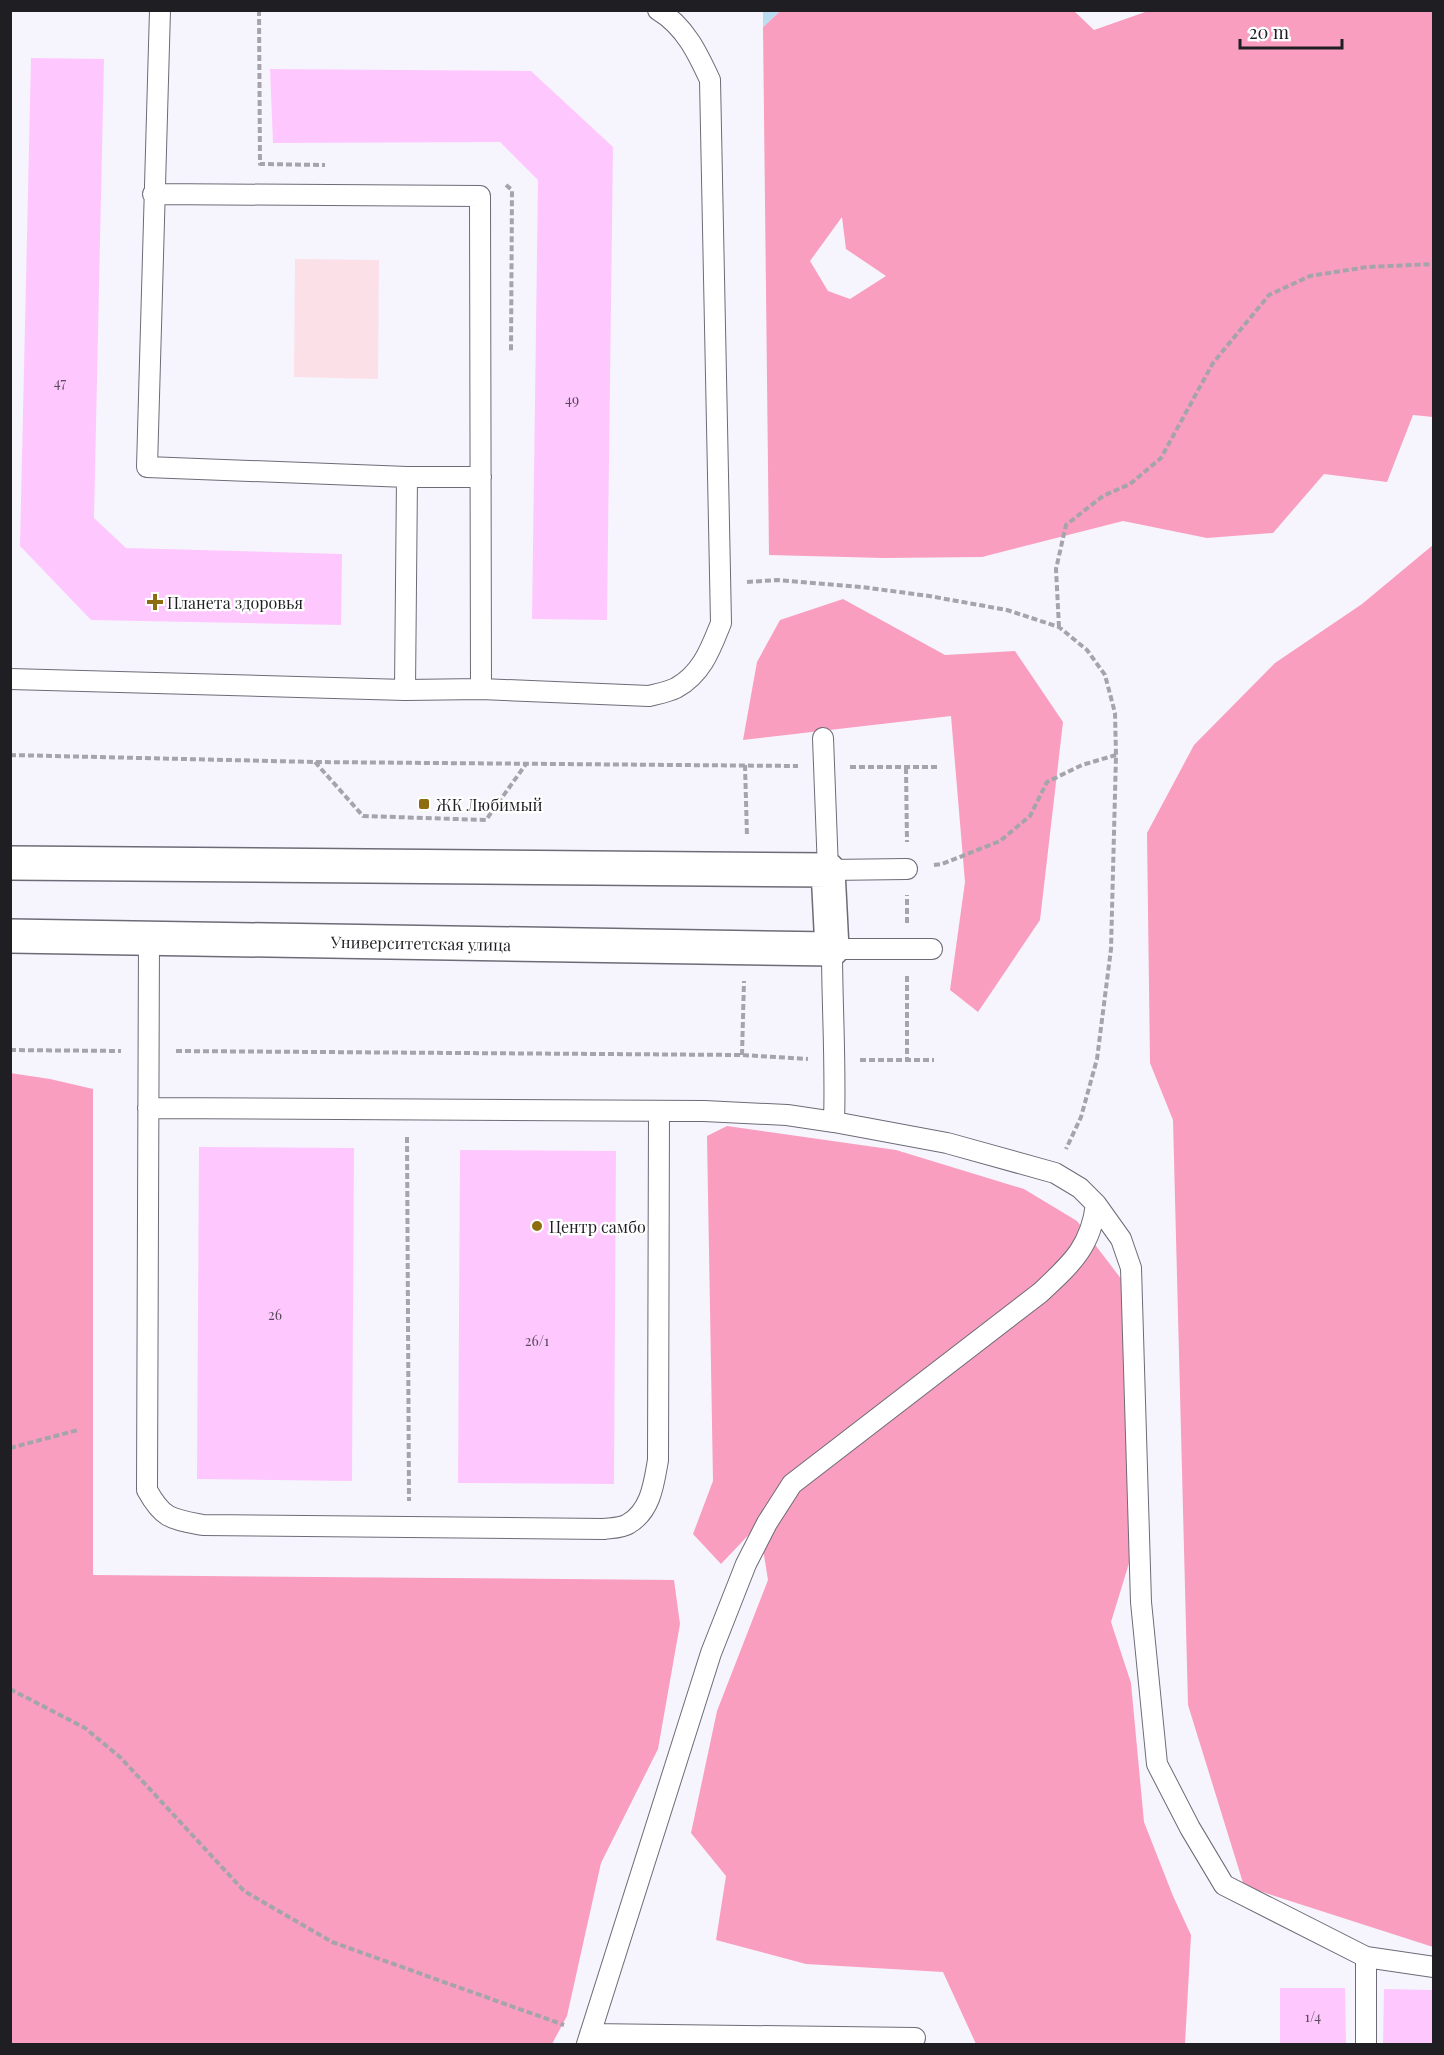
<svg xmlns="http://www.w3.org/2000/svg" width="1444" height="2055" font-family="'Playfair Display',serif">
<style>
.green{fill:#fbe0e8}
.forest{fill:#f99ebf;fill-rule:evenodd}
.water{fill:#bbddf2}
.building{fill:#fec8fe}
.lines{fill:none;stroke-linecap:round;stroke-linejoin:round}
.service-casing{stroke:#6d6b77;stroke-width:22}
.minor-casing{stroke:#6d6b77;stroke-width:36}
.path{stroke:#a5a4ab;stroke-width:4;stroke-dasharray:6 3;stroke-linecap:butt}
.service{stroke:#fff;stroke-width:20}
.minor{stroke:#fff;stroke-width:33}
.poi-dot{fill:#8d6d0f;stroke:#fff;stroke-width:2}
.labels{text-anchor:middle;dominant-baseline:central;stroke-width:4.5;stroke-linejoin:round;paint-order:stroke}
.number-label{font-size:14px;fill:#57485a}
.poi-label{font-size:16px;fill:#1f1e23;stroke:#fff;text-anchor:start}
.street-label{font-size:16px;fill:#1f1e23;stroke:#fff}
</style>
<rect width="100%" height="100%" fill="#f6f5fd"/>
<path class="green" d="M295,259L379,260L378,379L294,377Z"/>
<path class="forest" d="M780,11H1074L1094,30L1148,11H1433V417L1413,415L1387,482L1324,474L1273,533L1207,538L1123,521L982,557L884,558L769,555L763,27ZM842,217L846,249L886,276L850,299L828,291L810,261Z
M1433,545V1947L1244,1886L1188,1705L1173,1120L1150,1063L1147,833L1194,745L1275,663L1362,604Z
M843,599L945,655L1015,651L1063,722L1040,920L978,1012L950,990L965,882L951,716L743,740L757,662L780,620Z
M10,1073L50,1079L93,1089V1575L674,1580L680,1624L658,1749L601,1863L567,2016L552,2044H11Z
M727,1126L896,1150L1024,1189L1077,1221L1122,1280L1130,1560L1111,1622L1131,1683L1144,1822L1173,1896L1191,1935L1185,2044H976L943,1972L806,1964L716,1940L726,1876L691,1833L717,1711L768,1580L759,1524L721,1564L693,1534L713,1481L707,1136Z"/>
<path class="water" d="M763,10H780V11L763,27Z"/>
<path class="building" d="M31,58L104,59L94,518L126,548L342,554L341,625L91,620L20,546Z
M270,69L531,71L613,147L607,620L532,619L538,180L500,142L273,143Z
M199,1147L354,1148L352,1481L197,1479Z
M460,1150L616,1151L614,1484L458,1483Z
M1280,1988H1345L1346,2044H1280Z
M1384,1989L1434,1990V2044H1383Z"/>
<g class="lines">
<g class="service-casing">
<path id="service" d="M160,10L147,467L407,477H481
M153,194L480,196L481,689
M10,679L405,690L481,689L649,696C657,694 668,692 676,688C702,674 711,648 721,623L710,80C698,54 685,26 658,10
M405,690L407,477
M823,738L828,870L907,869
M149,939L147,1490C163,1519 171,1519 203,1525L604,1529C611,1528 622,1528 628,1524C651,1511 654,1483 658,1460L659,1111
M148,1108L704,1111L787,1115L834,1122L947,1143L1055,1173L1080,1188L1096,1204L1121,1239L1131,1268L1141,1602L1157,1764L1190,1828L1224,1885L1366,1957L1434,1967
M834,1122C836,1064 832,1006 832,949H932
M590,2034L915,2038
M587,2044L711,1653L746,1564L767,1523L792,1484L1040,1293C1071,1264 1091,1247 1096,1204
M1366,2044V1957"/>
</g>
<g class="minor-casing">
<path id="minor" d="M10,863L828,870L832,949L10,936"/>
</g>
<path class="path" d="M259,10L260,164L325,165
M506,185L512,190L511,352
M747,582L777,580L862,587L929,596L1007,610L1059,627L1087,650L1105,675L1115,713L1116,755L1111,949L1097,1059L1081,1117L1066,1149
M1059,627L1056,569L1066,525L1103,496L1130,484L1161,458L1213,363L1269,295L1310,276L1367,267L1434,264
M10,755L315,762L798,766
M315,762L363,816L486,820L526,764
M745,765L747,836
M850,767H937
M906,768L907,842
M934,865L942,864L1000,841L1030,816L1047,782L1082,765L1116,755
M907,923V895
M907,976V1059
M10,1050L121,1051
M176,1051L742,1055L808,1059
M742,1055L744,981
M860,1060H934
M407,1137L409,1501
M10,1448L78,1430
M10,1689L85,1728L121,1758L244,1891L332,1942L564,2025"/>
<use href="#service" class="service"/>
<use href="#minor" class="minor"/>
</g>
<g class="poi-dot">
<path d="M152 593h6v6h6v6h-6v6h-6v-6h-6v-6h6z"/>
<rect x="418" y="798" width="12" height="12" rx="3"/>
<circle cx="537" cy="1226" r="6"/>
</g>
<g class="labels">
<g class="number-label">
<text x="60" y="382">47</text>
<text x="572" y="399">49</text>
<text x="275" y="1314">26</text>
<text x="537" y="1340">26/1</text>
<text x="1313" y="2016">1/4</text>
</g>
<g class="poi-label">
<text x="167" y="602">Планета здоровья</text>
<text x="436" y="804">ЖК Любимый</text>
<text x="549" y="1226">Центр самбо</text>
</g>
<g class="street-label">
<text transform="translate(421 943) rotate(1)">Университетская улица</text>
</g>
</g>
<rect width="1444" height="2055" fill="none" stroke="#1f1e23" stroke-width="24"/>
<path d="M1240 39v9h102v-9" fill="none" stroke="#1f1e23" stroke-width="3"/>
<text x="1249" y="39" font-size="18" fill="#1f1e23" stroke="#ffffff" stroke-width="4.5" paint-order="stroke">20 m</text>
</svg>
